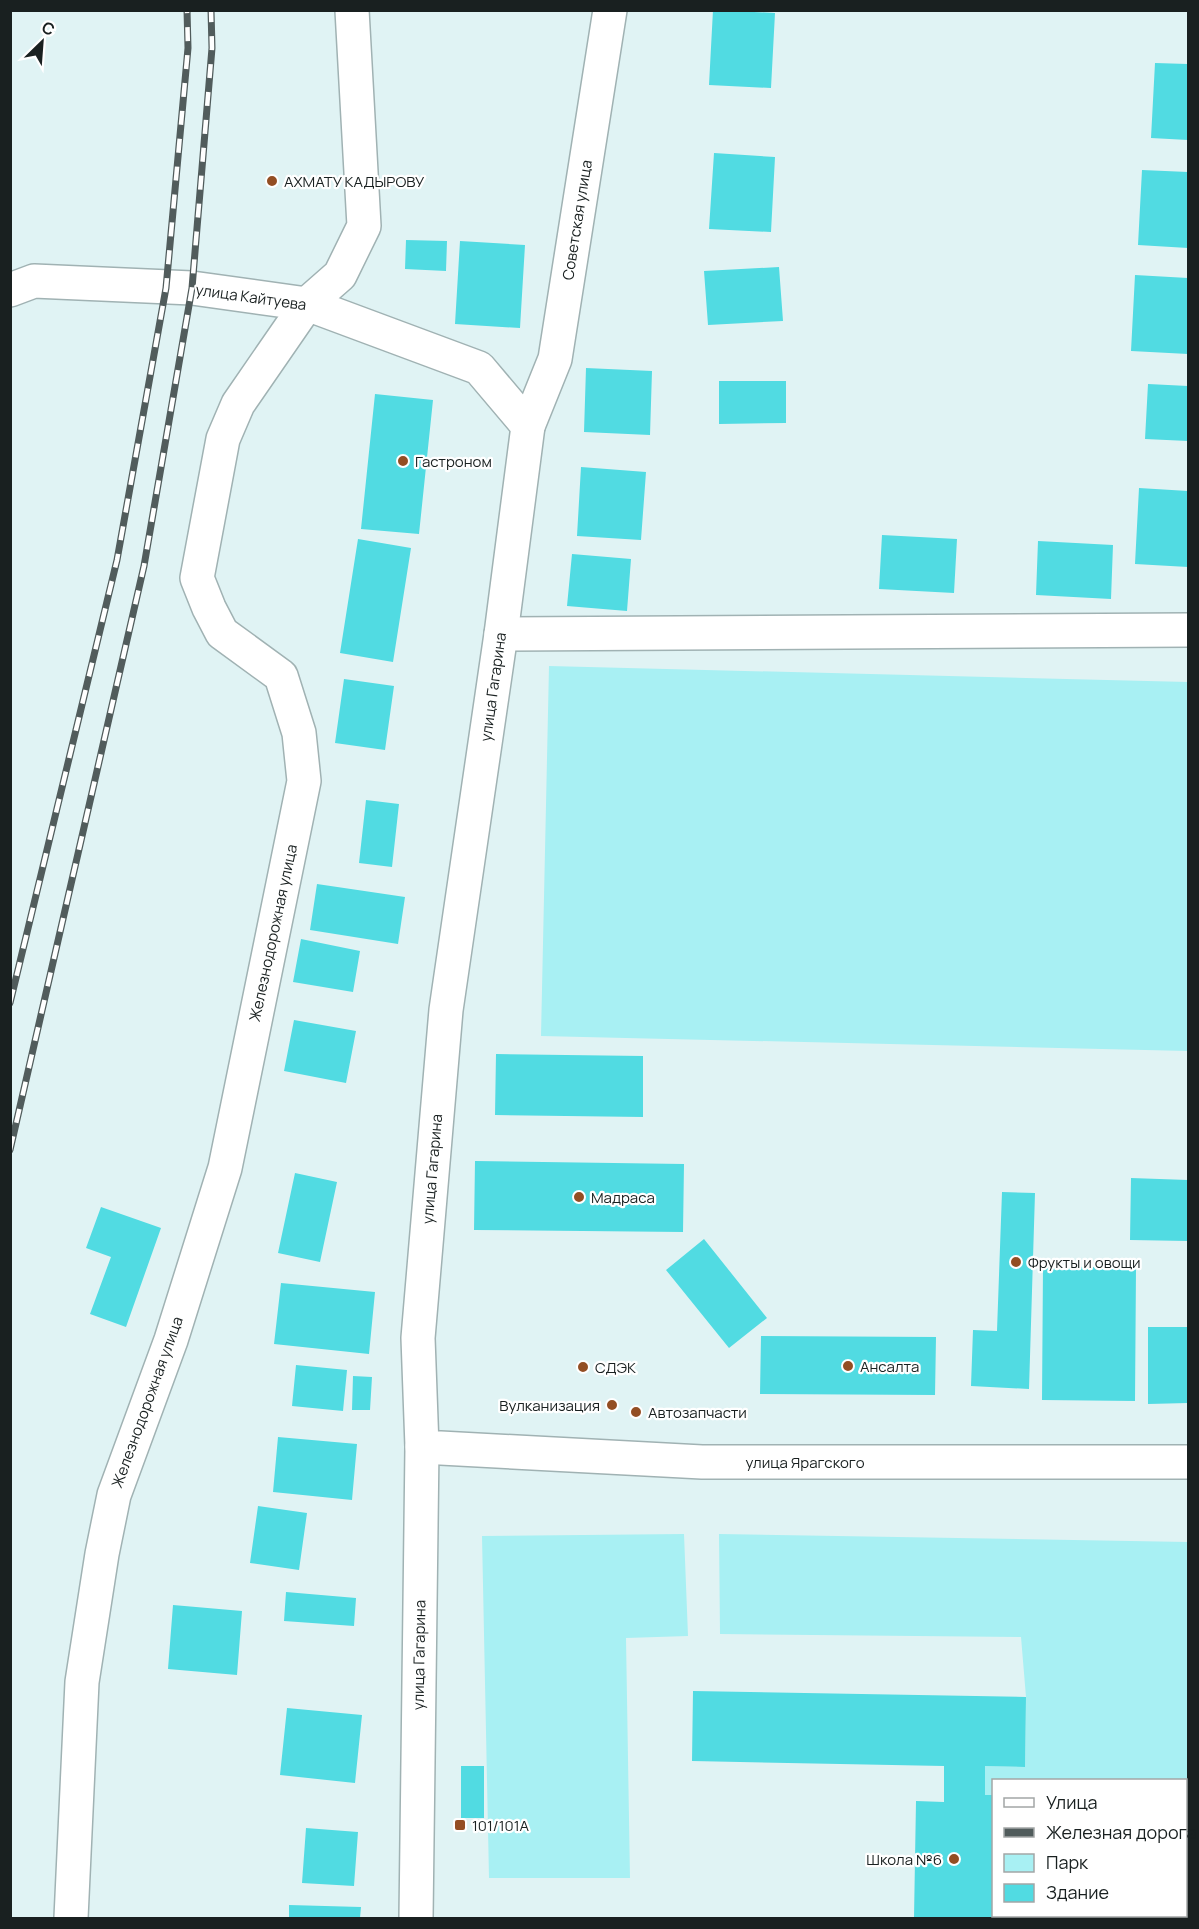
<svg xmlns="http://www.w3.org/2000/svg" width="1199" height="1929" font-family="Manrope,sans-serif">
<style>
.green{fill:#a8f0f3}
.building{fill:#51dbe2}
.lines{fill:none;stroke-linecap:round;stroke-linejoin:round}
.minor-casing{stroke:#a0b2b3;stroke-width:36}
.tertiary-casing{stroke:#a0b2b3;stroke-width:36}
.secondary-casing{stroke:#a0b2b3;stroke-width:36}
.minor{stroke:#fff;stroke-width:33}
.tertiary{stroke:#fff;stroke-width:33}
.secondary{stroke:#fff;stroke-width:33}
.rail-casing{stroke:#515c5c;stroke-width:7}
.rail{stroke:#fff;stroke-width:4.5;stroke-dasharray:14;stroke-linecap:butt}
.poi-dot{fill:#934e23;stroke:#fff;stroke-width:2}
.labels{text-anchor:middle;dominant-baseline:central;stroke-width:4.5;stroke-linejoin:round;paint-order:stroke}
.poi-label{font-size:15px;fill:#192020;stroke:#fff;text-anchor:start}
.street-label{font-size:15px;fill:#192020;stroke:#fff}
</style>
<rect width="100%" height="100%" fill="#e0f3f4"/>
<path class="green" d="M549,666L1188,682V1051L541,1036Z
M684,1534L688,1636L626,1638L630,1878H489L482,1536Z
M719,1534L1188,1542V1918H1155V1916H1186V1780H994L993,1795H985V1766L1025,1767L1026,1697L1021,1637L720,1634Z"/>
<path class="building" d="M713,10L775,13L771,88L709,85Z
M1155,63L1188,64V140L1151,138Z
M714,153L775,157L771,232L709,229Z
M1142,170L1188,172V248L1138,245Z
M406,240L447,241L446,271L405,269Z
M460,241L525,245L520,328L455,324Z
M779,267L783,321L708,325L704,271Z
M1135,275L1188,278V354L1131,351Z
M586,368L652,371L650,435L584,432Z
M719,381H786V423L719,424Z
M1148,384L1188,386V441L1145,439Z
M375,394L433,400L419,534L361,529Z
M581,467L646,472L641,540L577,536Z
M1139,488L1188,491V567L1135,564Z
M882,535L957,539L954,593L879,589Z
M358,539L411,548L393,662L340,653Z
M1038,541L1113,545L1111,599L1036,595Z
M572,554L631,559L627,611L567,606Z
M344,679L394,686L385,750L335,743Z
M366,800L399,804L392,867L359,863Z
M317,884L405,897L398,944L310,930Z
M301,939L360,951L353,992L293,982Z
M294,1020L356,1031L346,1083L284,1071Z
M496,1054L643,1056V1117L495,1115Z
M475,1161L684,1164L683,1232L474,1230Z
M295,1173L337,1182L320,1262L278,1253Z
M1131,1178L1188,1180V1241L1130,1240Z
M1002,1192L1035,1193L1029,1389L971,1386L973,1330L997,1331Z
M101,1207L161,1228L126,1327L90,1314L111,1257L86,1248Z
M704,1239L767,1318L729,1348L666,1270Z
M1043,1266L1136,1268L1135,1401L1042,1400Z
M281,1283L375,1292L369,1354L274,1344Z
M1148,1327H1188V1403L1148,1404Z
M761,1336L936,1337L935,1395L760,1394Z
M296,1365L347,1370L343,1411L292,1406Z
M353,1376L372,1377L370,1410H352Z
M278,1437L357,1444L352,1500L273,1492Z
M258,1506L307,1513L299,1570L250,1563Z
M286,1592L356,1598L354,1626L284,1621Z
M173,1605L242,1611L237,1675L168,1669Z
M693,1691L1026,1697L1025,1767L985,1766V1795H994V1916H1155V1918H914L916,1801L944,1802V1766L692,1761Z
M287,1708L362,1715L355,1783L280,1775Z
M461,1766H484V1818H461Z
M306,1828L358,1832L354,1886L302,1883Z
M289,1905L361,1907L360,1918H289Z"/>
<g class="lines">
<g class="minor-casing">
<path id="minor" d="M528,426L555,359L610,10
M501,634L1188,630
M71,1918L82,1682L102,1554L114,1495L171,1340L225,1168L304,781L299,733L281,676L222,633L209,608L197,578L223,439L238,404L307,304L340,275L364,226L352,10"/>
</g>
<g class="tertiary-casing">
<path id="tertiary" d="M416,1918L422,1447"/>
</g>
<g class="secondary-casing">
<path id="secondary" d="M10,290L34,281L192,288L307,304L479,368L528,426L501,634L446,1010L418,1338L422,1447L702,1462H1188"/>
</g>
<use href="#minor" class="minor"/>
<use href="#tertiary" class="tertiary"/>
<use href="#secondary" class="secondary"/>
<g class="rail-casing">
<path id="rail" d="M10,1003L117,560L166,288L188,48L187,10
M10,1150L144,566L192,288L212,48L211,10"/>
</g>
<use href="#rail" class="rail"/>
</g>
<g class="poi-dot">
<circle cx="272" cy="181" r="6"/>
<circle cx="403" cy="461" r="6"/>
<circle cx="579" cy="1197" r="6"/>
<circle cx="1016" cy="1262" r="6"/>
<circle cx="848" cy="1366" r="6"/>
<circle cx="583" cy="1367" r="6"/>
<circle cx="612" cy="1405" r="6"/>
<circle cx="636" cy="1412" r="6"/>
<rect x="454" y="1819" width="12" height="12" rx="3"/>
<circle cx="954" cy="1859" r="6"/>
</g>
<g class="labels">
<g class="poi-label">
<text x="284" y="181">АХМАТУ КАДЫРОВУ</text>
<text x="415" y="461">Гастроном</text>
<text x="591" y="1197">Мадраса</text>
<text x="1028" y="1262">Фрукты и овощи</text>
<text x="860" y="1366">Ансалта</text>
<text x="595" y="1367">СДЭК</text>
<text x="600" y="1405" text-anchor="end">Вулканизация</text>
<text x="648" y="1412">Автозапчасти</text>
<text x="472" y="1825">101/101А</text>
<text x="942" y="1859" text-anchor="end">Школа №6</text>
</g>
<g class="street-label">
<text transform="translate(577 220) rotate(-81)">Советская улица</text>
<text transform="translate(251 297) rotate(8)">улица Кайтуева</text>
<text transform="translate(493 687) rotate(-82)">улица Гагарина</text>
<text transform="translate(273 933) rotate(-78)">Железнодорожная улица</text>
<text transform="translate(432 1169) rotate(-85)">улица Гагарина</text>
<text transform="translate(147 1402) rotate(-70)">Железнодорожная улица</text>
<text x="805" y="1462">улица Ярагского</text>
<text transform="translate(419 1655) rotate(-89)">улица Гагарина</text>
</g>
</g>
<rect width="1199" height="1929" fill="none" stroke="#192020" stroke-width="24"/>
<rect x="992" y="1779" width="195" height="138" fill="#ffffff" stroke="#a3a6a6" stroke-width="1.5"/>
<rect x="1004" y="1798" width="30" height="9" fill="#ffffff" stroke="#a3a6a6" stroke-width="1.5"/>
<text x="1046" y="1809" font-size="18" fill="#192020">Улица</text>
<rect x="1004" y="1828" width="30" height="9" fill="#515c5c" stroke="#a3a6a6" stroke-width="1.5"/>
<text x="1046" y="1839" font-size="18" fill="#192020">Железная дорога</text>
<rect x="1004" y="1854" width="30" height="18" fill="#a8f0f3" stroke="#a3a6a6" stroke-width="1.5"/>
<text x="1046" y="1869" font-size="18" fill="#192020">Парк</text>
<rect x="1004" y="1884" width="30" height="18" fill="#51dbe2" stroke="#a3a6a6" stroke-width="1.5"/>
<text x="1046" y="1899" font-size="18" fill="#192020">Здание</text>
<g transform="translate(42 42) rotate(25)" stroke="#ffffff" stroke-width="4.5" paint-order="stroke">
<path d="M0-4.5L10 22L0 15L-10 22Z" fill="#192020"/>
<text y="-9" font-size="16" font-weight="bold" text-anchor="middle" fill="#192020">С</text>
</g>
</svg>
